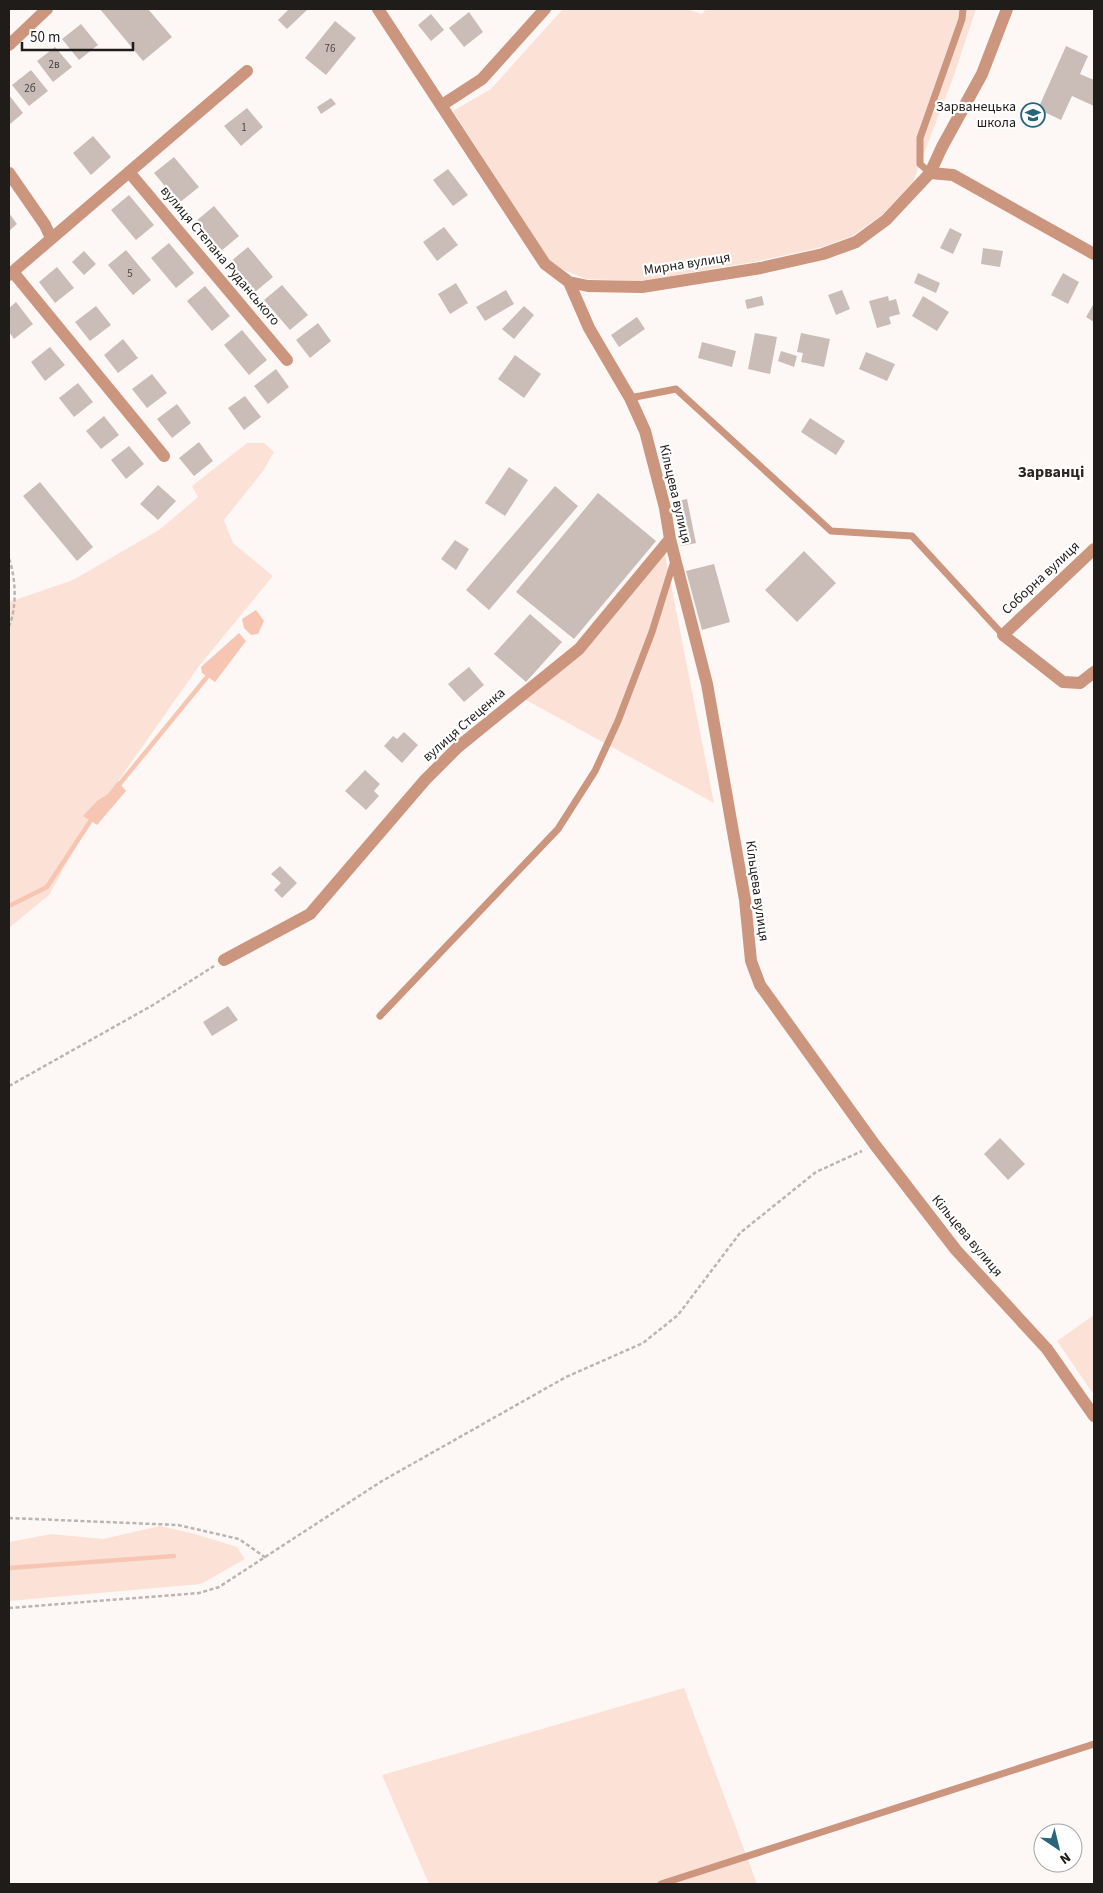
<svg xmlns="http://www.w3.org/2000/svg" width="1103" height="1893" font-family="'Source Sans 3',sans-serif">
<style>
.green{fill:#fce1d6}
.water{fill:#f7c6b2}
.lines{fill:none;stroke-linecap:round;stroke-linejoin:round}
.stream{stroke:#f7c6b2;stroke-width:4.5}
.building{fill:#cabdb8}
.path{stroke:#b9b5b3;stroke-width:2.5;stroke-dasharray:4 2.5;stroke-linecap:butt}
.service{stroke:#cc957e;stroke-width:7}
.minor{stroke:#cc957e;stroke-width:12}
.labels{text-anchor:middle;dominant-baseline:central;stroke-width:4.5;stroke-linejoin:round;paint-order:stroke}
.number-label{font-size:11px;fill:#4a4442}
.poi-label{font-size:14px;fill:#201c1a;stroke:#fff;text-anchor:end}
.street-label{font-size:14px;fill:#201c1a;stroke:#fff}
.quarter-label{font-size:16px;font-weight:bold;fill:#302622;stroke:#fff}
</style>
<rect width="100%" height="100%" fill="#fdf8f6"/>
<path class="green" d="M563,9H687L702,14L706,9H976L953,78L913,182L882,215L852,236L822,247L759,261L640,281L586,279L560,268L548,259L453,111L491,89Z
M247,443H264L274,452L263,471L224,520L233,543L273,576L199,666L90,821L49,895L9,928V602L73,580L159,530L198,497L192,486Z
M663,544L714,803L515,694L577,646Z
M1094,1315V1395L1057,1341Z
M160,1526L195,1534L237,1547L245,1559L201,1584L9,1601V1542L51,1534L103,1539Z
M684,1688L757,1884H429L382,1775Z"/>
<path class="water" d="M256,610L264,621L258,634L251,635L244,628L242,619Z
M239,633L246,641L215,682L202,673L201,667Z
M118,781L126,791L97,825L83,816L97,801L108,794Z"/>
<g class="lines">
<path class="stream" d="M118,786L207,677
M9,906L47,887L93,817
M9,1568L174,1556"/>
</g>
<path class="building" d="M100,9H148L172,37L143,61Z
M289,9H308L287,29L278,20Z
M469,12L483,32L464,47L449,28Z
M431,14L444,30L431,41L418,25Z
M335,21L356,38L326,75L305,58Z
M81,24L98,45L79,60L62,39Z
M1066,46L1088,56L1080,74L1094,80V106L1072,96L1061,120L1038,109Z
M55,47L72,67L53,82L37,61Z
M31,70L48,91L29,106L12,85Z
M9,95L23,113L9,125Z
M331,98L336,104L321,114L317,107Z
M247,108L263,127L241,146L224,126Z
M93,136L111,157L91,175L73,153Z
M174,157L199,187L179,203L154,173Z
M448,169L468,195L453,206L433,180Z
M129,195L154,225L136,240L111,210Z
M214,206L239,236L221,251L196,221Z
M9,213L17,224L9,231Z
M444,227L458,245L437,261L423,242Z
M950,228L962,234L953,254L940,248Z
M169,243L194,273L176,288L151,258Z
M248,247L273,277L255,292L230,262Z
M983,248L1003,251L1000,267L981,264Z
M126,250L151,280L133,295L108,265Z
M84,251L96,264L84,275L72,262Z
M57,267L74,288L55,303L39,282Z
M918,273L940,283L936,293L914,283Z
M1063,273L1079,282L1068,304L1051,295Z
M456,283L468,303L450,314L438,294Z
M282,285L308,315L290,330L264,300Z
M205,286L230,316L212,331L187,301Z
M506,290L514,304L485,321L476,307Z
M842,290L850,309L836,315L828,295Z
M762,296L764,305L747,309L745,300Z
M888,296L889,301L896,299L900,314L889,317L891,324L877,328L869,301Z
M923,296L949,312L937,331L912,316Z
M16,302L33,324L14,339L9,332V308Z
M1094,303V322L1086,317Z
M96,306L111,325L90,341L75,322Z
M524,306L534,315L514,339L502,329Z
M637,317L645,329L619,347L611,335Z
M318,323L331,341L310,358L296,340Z
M242,330L267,360L249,375L224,345Z
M755,333L777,337L770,374L748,369Z
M801,333L830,339L824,367L801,362L803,353L797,352Z
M123,339L138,358L118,373L104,355Z
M702,342L736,351L732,367L698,358Z
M50,347L65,365L45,381L31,362Z
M781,351L797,356L794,367L778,361Z
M866,352L895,364L887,381L859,369Z
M515,355L541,374L524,398L498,379Z
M276,369L289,387L268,404L254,386Z
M152,374L167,393L147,408L132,389Z
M78,383L93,402L74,417L59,398Z
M245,396L261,417L244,430L228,408Z
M177,404L191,423L172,438L157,419Z
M104,416L119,435L101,449L86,431Z
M810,418L845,441L836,455L801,432Z
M199,442L213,461L194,476L179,458Z
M129,446L144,464L126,479L111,460Z
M509,467L528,480L505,516L485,503Z
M40,482L93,547L77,561L23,496Z
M158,485L176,501L158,520L140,504Z
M555,486L578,506L489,610L466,590Z
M598,493L656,541L574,639L516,592Z
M687,499L696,543L681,546L672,502Z
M455,540L469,549L456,570L441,559Z
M804,551L836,583L797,622L765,590Z
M714,564L730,622L702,630L686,571Z
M530,614L562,642L526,682L494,654Z
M469,667L484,685L464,702L448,684Z
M404,732L418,745L402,763L384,746L393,736L397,739Z
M365,770L380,784L374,791L379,796L366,810L345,791Z
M280,866L297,883L282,898L274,890L281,883L271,874Z
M228,1006L238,1020L212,1036L203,1022Z
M1000,1138L1025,1164L1008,1180L984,1154Z"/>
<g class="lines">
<path class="path" d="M9,559C16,577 17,609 9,626
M9,1086L153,1005L214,966
M9,1518L178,1525L239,1539L266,1558
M9,1608L199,1593L219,1587L382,1481L566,1377L643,1343L678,1315L740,1233L816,1172L862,1151"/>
<path class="service" d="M930,173L920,164V138L962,19L963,9
M630,398L676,389L831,531L912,536L1003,635
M380,1016L558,829L595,771L618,721L652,632L674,561
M661,1884L1094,1744"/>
<path class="minor" d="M378,9L545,264L569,282L588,286L642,287L761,268L823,254L856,242L886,220L930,173L953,175L1094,254
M9,45L47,9
M442,105L482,79L545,9
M129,172L287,360
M9,173L45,225L51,238
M930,173L942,147L982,74L1007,9
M13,272L164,456
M9,275L247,71
M569,282L589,328L630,398L645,431L665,508L670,539L707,684L745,900L751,961L760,985L875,1145L956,1250L1047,1349L1094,1416
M1094,549L1003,635L1063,682L1080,683L1094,672
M224,960L310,914L425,780L458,747L579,649L670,539"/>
</g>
<defs>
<g id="school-ring" transform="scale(1.25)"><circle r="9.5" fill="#fff" stroke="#26657b" stroke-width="1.5"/><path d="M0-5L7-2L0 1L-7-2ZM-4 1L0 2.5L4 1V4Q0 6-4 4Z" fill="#26657b"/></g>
</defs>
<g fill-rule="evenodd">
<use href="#school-ring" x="1033" y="115"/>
</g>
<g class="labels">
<g class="number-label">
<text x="330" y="48">76</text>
<text x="54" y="64">2в</text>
<text x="30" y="88">2б</text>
<text x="244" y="127">1</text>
<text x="130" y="273">5</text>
</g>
<g class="poi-label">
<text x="1016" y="107">Зарванецька<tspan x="1016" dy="16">школа</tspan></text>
</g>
<g class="street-label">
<text transform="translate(220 256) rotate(50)">вулиця Степана Руданського</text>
<text transform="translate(687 264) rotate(-9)">Мирна вулиця</text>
<text transform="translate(675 494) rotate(77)">Кільцева вулиця</text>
<text transform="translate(1041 578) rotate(-43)">Соборна вулиця</text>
<text transform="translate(464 725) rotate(-41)">вулиця Стеценка</text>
<text transform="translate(757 891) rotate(82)">Кільцева вулиця</text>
<text transform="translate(967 1236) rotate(50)">Кільцева вулиця</text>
</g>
<g class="quarter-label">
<text x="1051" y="472">Зарванці</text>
</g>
</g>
<rect width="1103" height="1893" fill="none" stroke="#201c1a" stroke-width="20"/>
<g transform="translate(1058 1848) rotate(145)"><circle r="24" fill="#ffffff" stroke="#a6a4a3"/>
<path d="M0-4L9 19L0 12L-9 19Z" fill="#26657b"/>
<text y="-8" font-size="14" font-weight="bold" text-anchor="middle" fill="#201c1a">N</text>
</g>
<path d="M22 42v8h111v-8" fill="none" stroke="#201c1a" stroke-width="2.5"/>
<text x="30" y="42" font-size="15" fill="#201c1a" stroke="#ffffff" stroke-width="4" paint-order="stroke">50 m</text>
</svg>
